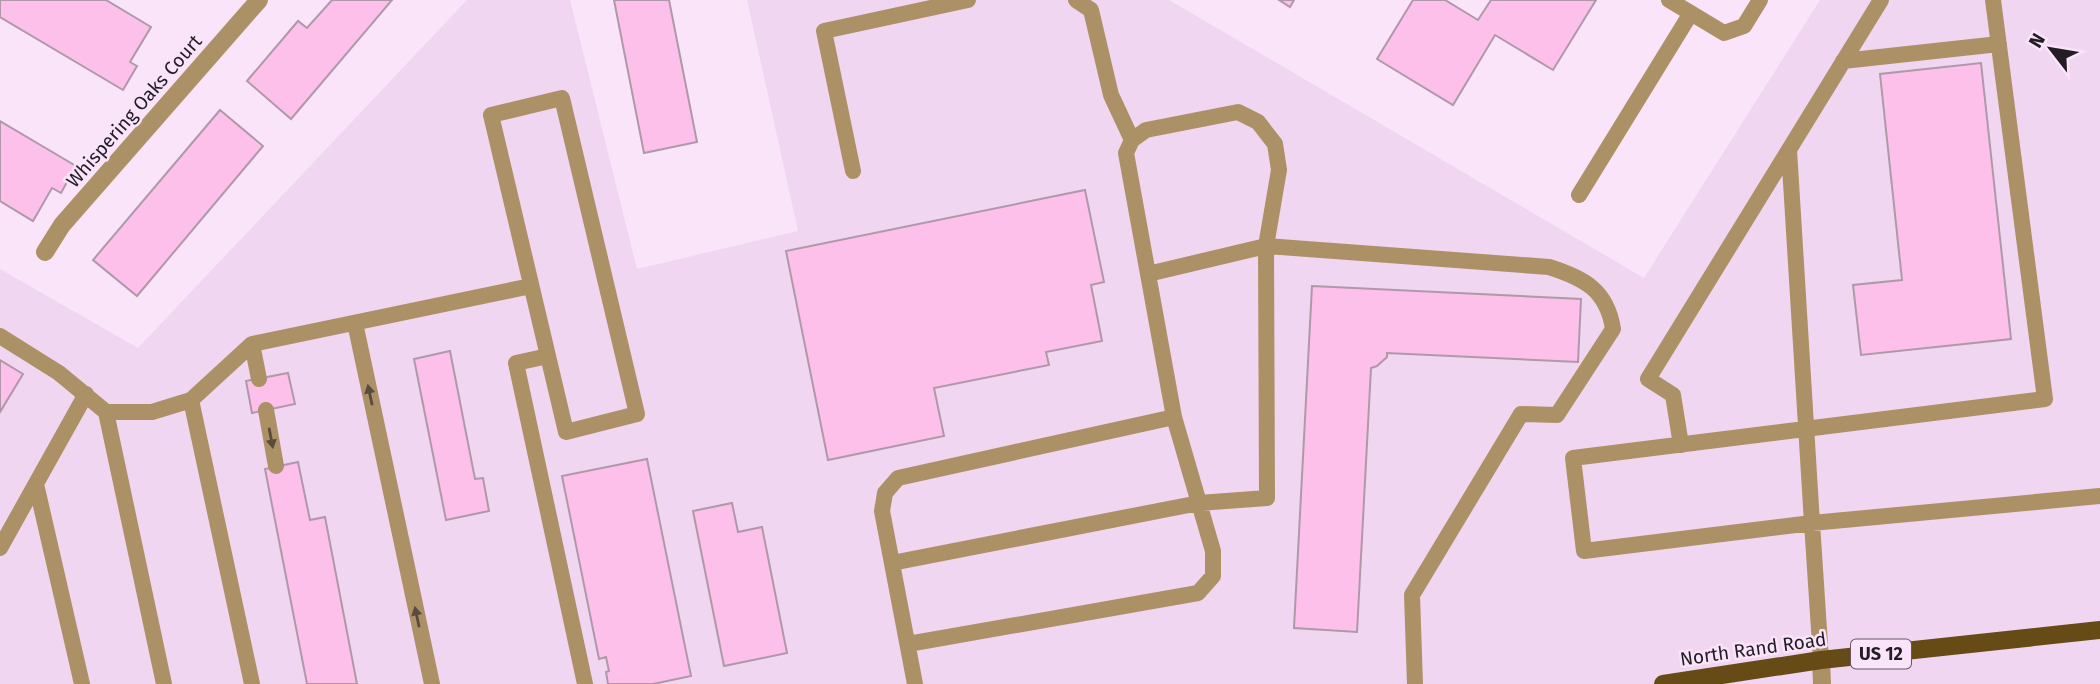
<svg xmlns="http://www.w3.org/2000/svg" width="2100" height="684" font-family="'Fira Sans',sans-serif">
<style>
.built{fill:#f0d6f1}
.building{fill:#fdc0eb;stroke:#b098a9;stroke-width:2}
.lines{fill:none;stroke-linecap:round;stroke-linejoin:round}
.service{stroke:#ac9166;stroke-width:16}
.minor{stroke:#ac9166;stroke-width:18}
.primary{stroke:#664b17;stroke-width:18}
.oneway{fill:#5a4b3e}
.labels{text-anchor:middle;dominant-baseline:central;stroke-width:5;stroke-linejoin:round;paint-order:stroke}
.shield{fill:#f9e4fa;stroke:#635864;stroke-width:2}
.shield-label{font-size:18px;font-weight:bold;fill:#231c24}
.street-label{font-size:19px;fill:#231c24;stroke:#f9e4fa}
</style>
<rect width="100%" height="100%" fill="#f9e4fa"/>
<path class="built" d="M467,0H570L637,269L798,231L747,0H1169L1644,278L1820,0H2100V684H0V269L138,348Z"/>
<path class="building" d="M0,0H106L151,27L130,62L137,66L123,90L0,17Z
M332,0H392L291,119L247,81L298,21L307,28Z
M614,0H669L697,142L644,153Z
M1279,0H1294L1290,7Z
M1413,0H1445L1478,20L1491,0H1596L1553,70L1495,35L1453,105L1377,59Z
M1981,63L2011,339L1861,355L1853,285L1902,280L1880,74Z
M220,110L263,146L137,296L93,260Z
M0,121L76,166L61,193L52,188L33,221L0,201Z
M1085,190L1104,282L1091,285L1102,341L1046,352L1049,365L934,388L944,436L828,460L786,251Z
M1312,286L1581,299L1578,362L1387,353V357L1377,366L1371,368L1357,632L1294,628Z
M450,351L475,479L483,478L489,511L446,520L414,359Z
M0,360L23,374L0,412Z
M288,373L295,404L252,413L246,381Z
M647,459L691,676L653,684H608L606,672L609,671L606,657L599,659L562,476Z
M298,462L310,520L325,517L357,684H307L265,469Z
M732,503L738,532L762,527L787,653L724,666L693,511Z"/>
<g class="lines">
<path class="service" d="M1076,0L1091,10L1111,95L1132,140
M1669,0L1724,33L1744,26L1760,0
M1843,61L1999,44
M562,98L637,414L566,432L491,115Z
M1789,150L1812,523L1584,551L1573,458C1730,439 1887,419 2045,399L1993,0
M853,171L824,31L968,0
M1579,195L1691,13
M355,323L432,684
M0,336L59,373L106,412H152L191,400L252,344L531,286
M252,344L259,379
M548,356L516,363L585,684
M191,400L252,684
M266,410L276,466
M106,412L164,684
M1681,445L1673,395L1648,379L1881,0
M36,484L82,684
M0,548L86,394
M892,563L1199,503L1267,498L1266,246L1549,267C1584,278 1607,290 1613,329L1557,415L1521,414L1412,595L1415,684
M908,644L1198,593L1213,576V551L1174,417
M1821,660L1812,523L2100,496
M915,684L882,511L885,493L898,478L1174,417L1126,153L1132,140L1146,130L1238,112L1258,122L1275,144L1279,170L1266,246L1148,274"/>
<path class="minor" d="M45,252L62,225L259,0
M1821,660L1822,684"/>
<path class="primary" d="M1663,684L1821,660L2100,630"/>
</g>
<defs><path id="oneway-solid" d="M-6-.8H1V-3.2L6.5 0L1 3.2V.8H-6Z" transform="scale(1.75)"/></defs>
<g class="oneway">
<use href="#oneway-solid" transform="translate(370 395) rotate(-102)"/>
<use href="#oneway-solid" transform="translate(271 438) rotate(79)"/>
<use href="#oneway-solid" transform="translate(417 617) rotate(-102)"/>
</g>
<g class="labels">
<rect class="shield" x="1851" y="639.5" width="60" height="29" rx="5"/>
<g class="shield-label">
<text x="1881" y="654">US 12</text>
</g>
<g class="street-label">
<text transform="translate(134 111) rotate(-49)">Whispering Oaks Court</text>
<text transform="translate(1753 649) rotate(-8)">North Rand Road</text>
</g>
</g>
<g transform="translate(2051 49) rotate(301)" stroke="#f9e4fa" stroke-width="5" paint-order="stroke">
<path d="M0-5L12 26L0 18L-12 26Z" fill="#231c24"/>
<text y="-10" font-size="19" font-weight="bold" text-anchor="middle" fill="#231c24">N</text>
</g>
</svg>
